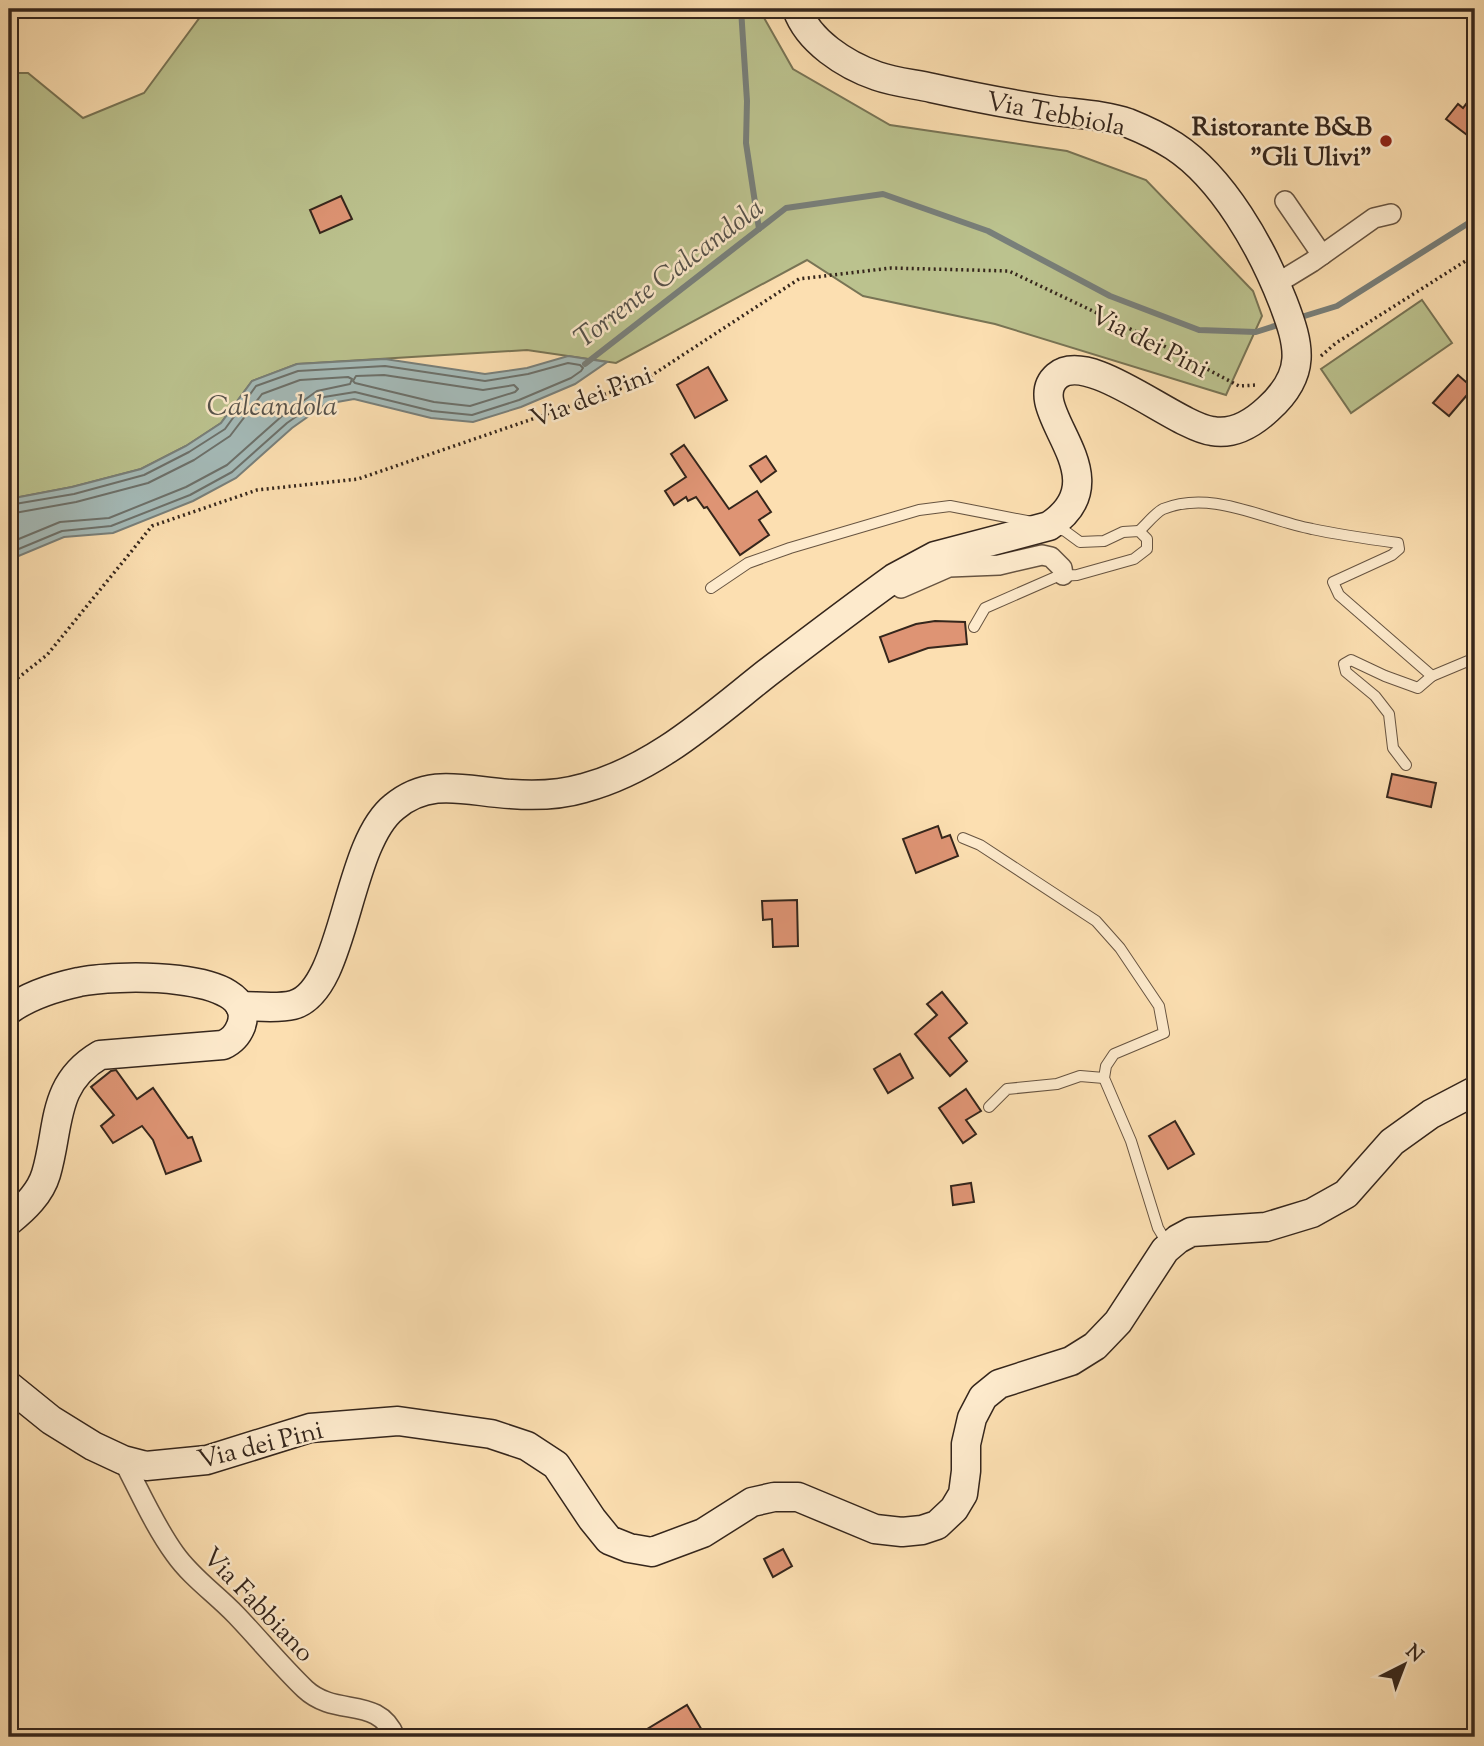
<svg xmlns="http://www.w3.org/2000/svg" width="1484" height="1746" font-family="'Sorts Mill Goudy',serif">
  <style>
    .green { fill: #bbc28e; stroke: #787455; stroke-width: 2 }
    .water { fill: #a4bab8; stroke: #787f7a; stroke-width: 2 }
    .lines { fill: none; stroke-linecap: round; stroke-linejoin: round }
    .shore { stroke: #6c706a; stroke-width: 2 }
    .stream { stroke: #787f7a; stroke-width: 6 }
    .building { fill: #de9474; stroke: #35261c; stroke-width: 2 }
    .lane-casing { stroke: #675441; stroke-width: 12 }
    .street-casing { stroke: #675441; stroke-width: 22 }
    .secondary-casing { stroke: #35261c; stroke-width: 31 }
    .path { stroke: #35261c; stroke-width: 3.5; stroke-dasharray: 2 3.5; stroke-linecap: butt }
    .lane { stroke: #fdeacc; stroke-width: 10 }
    .street { stroke: #fdeacc; stroke-width: 19 }
    .secondary { stroke: #fdeacc; stroke-width: 28 }
    .poi-dot { fill: #8f2418; stroke: #fdeacc; stroke-width: 2.5 }
    .labels { text-anchor: middle; stroke-width: 5; stroke-linejoin: round; paint-order: stroke }
    .street-label { font-size: 26px; fill: #35261c; stroke: #fdeacc }
    .poi-label { font-size: 26px; font-weight: bold; fill: #35261c; stroke: #fdeacc; text-anchor: end }
    .water-label { font-size: 28px; font-style: italic; fill: #56524b; stroke: #fdeacc }
  </style>
  <rect width="100%" height="100%" fill="#fcdfb1"/>
  <filter id="stains"><feTurbulence type="fractalNoise" baseFrequency=".00286" numOctaves="4"/><feColorMatrix values="0 0 0 0 .2 0 0 0 0 .09 0 0 0 0 .02 0 0 0 .5 -.17"/></filter>
  <radialGradient id="worn" r=".72"><stop offset=".6" stop-color="#630" stop-opacity="0"/><stop offset="1" stop-color="#630" stop-opacity=".3"/></radialGradient>
  <g class="green">
    <polygon points="206,9 759,9 793,69 890,125 1067,151 1146,180 1253,291 1262,316 1226,395 995,324 863,296 807,260 616,363 527,350 297,364 252,381 221,423 186,446 141,469 72,487 9,499 9,73 28,73 83,118 144,93"/>
    <polygon points="1422,300 1452,343 1351,413 1321,369"/>
  </g>
  <polygon class="water" points="568,356 607,362 575,384 521,407 473,422 431,418 354,399 326,404 292,428 236,478 193,501 113,533 64,537 9,560 9,499 72,487 141,469 186,446 221,423 252,381 297,364 385,359 485,374 527,368"/>
  <g class="lines">
    <g class="shore">
      <polygon points="384,375 483,390 514,385 518,389 515,392 470,406 434,402 355,383 353,381 356,376"/>
      <polyline points="9,505 74,494 144,475 189,452 225,429 256,386 298,371 385,366 485,381 528,374 568,363 580,365 583,368 581,371 571,378 519,400 472,415 432,411 355,392 324,397 287,423 232,472 190,495 111,526 62,531 9,553"/>
      <polyline points="9,514 76,502 148,483 194,460 230,436 262,394 300,380 348,377 352,379 350,384 317,391 282,416 227,465 186,487 109,518 60,522 9,543"/>
    </g>
    <g class="stream">
      <polyline points="741,9 747,101 746,143 759,229"/>
      <polyline points="1298,318 1337,306 1475,219"/>
      <polyline points="585,364 786,208 883,194 988,231 1110,296 1199,330 1256,332 1284,323"/>
    </g>
  </g>
  <g class="building">
    <polygon points="1475,92 1475,141 1446,119 1458,104 1463,108"/>
    <polygon points="341,196 352,219 320,233 310,210"/>
    <polygon points="708,367 727,400 695,418 677,385"/>
    <polygon points="1458,375 1473,388 1449,416 1433,403"/>
    <polygon points="684,445 729,509 757,491 771,512 759,520 769,535 740,555 707,507 704,508 696,497 688,501 686,497 674,505 665,491 686,477 671,454"/>
    <polygon points="766,456 776,471 761,482 750,466"/>
    <polygon points="935,621 965,622 967,644 928,648 889,662 880,637 916,624"/>
    <polygon points="1392,774 1436,783 1431,807 1387,797"/>
    <polygon points="938,826 942,838 950,835 958,856 916,873 903,839"/>
    <polygon points="797,900 798,946 773,947 772,919 763,920 762,901"/>
    <polygon points="942,992 967,1023 949,1038 967,1061 950,1076 915,1034 937,1015 927,1004"/>
    <polygon points="900,1054 913,1078 888,1093 874,1069"/>
    <polygon points="116,1070 137,1099 153,1088 188,1138 192,1137 201,1161 166,1174 153,1140 142,1126 113,1143 101,1126 114,1115 91,1087 111,1071"/>
    <polygon points="966,1089 981,1111 966,1120 976,1134 963,1143 939,1108"/>
    <polygon points="1175,1121 1194,1154 1168,1169 1149,1136"/>
    <polygon points="971,1183 974,1202 953,1205 951,1186"/>
    <polygon points="783,1549 792,1566 773,1577 764,1559"/>
    <polygon points="687,1705 706,1737 634,1737"/>
  </g>
  <g class="lines">
    <g class="lane-casing">
      <g id="lane">
        <path d="M1139 531C1146 525 1155 513 1163 509 1212 489 1264 520 1312 529 1340 535 1369 539 1398 543L1399 549 1392 555 1333 582 1339 595 1432 676 1418 688 1385 676 1351 660 1344 664 1346 672 1375 696 1389 714 1393 748 1406 765"/>
        <polyline points="711,588 748,563 790,548 919,510 950,506 1032,522"/>
        <polyline points="974,627 985,608 1058,576 1077,575 1134,559 1147,549 1147,539 1139,531 1123,532 1104,541 1080,542 1065,531 1053,528"/>
        <polyline points="1432,676 1475,658"/>
        <polyline points="963,838 980,845 1096,921 1120,948 1159,1006 1164,1033 1114,1054 1106,1066 1104,1078 1131,1141 1158,1228 1167,1243"/>
        <polyline points="989,1107 1007,1089 1057,1084 1080,1076 1104,1078"/>
      </g>
    </g>
    <g class="street-casing">
      <g id="street">
        <polyline points="1285,201 1322,255"/>
        <polyline points="1276,284 1312,262 1374,218 1391,214"/>
        <polyline points="901,588 949,567 999,565 1042,555 1051,557 1062,568 1063,575"/>
        <path d="M123 1460C140 1492 154 1525 175 1554 192 1578 216 1594 236 1615 259 1639 281 1666 305 1689 336 1718 378 1695 395 1737"/>
      </g>
    </g>
    <g class="secondary-casing">
      <g id="secondary">
        <path d="M240 1006C257 1006 277 1009 293 1005 346 991 345 846 394 807 431 776 468 792 511 794 536 796 560 795 584 788 655 769 710 718 767 673 809 641 851 609 894 578L935 556 1049 526C1125 476 1019 409 1057 376 1089 349 1175 426 1212 431 1233 435 1253 423 1268 409 1307 374 1300 346 1283 302 1262 248 1223 178 1174 146 1160 137 1143 129 1128 123 1106 115 1078 114 1055 111 1014 105 973 97 932 88 914 84 894 82 877 76 845 65 808 41 797 9"/>
        <path d="M9 1010C28 996 56 987 79 982 108 975 261 969 241 1026 237 1036 232 1041 223 1045L100 1055C51 1084 60 1127 46 1174 40 1194 24 1209 9 1221"/>
        <polyline points="9,1386 51,1420 93,1446 123,1460 146,1466 207,1460 310,1428 398,1421 491,1434 527,1446 556,1465 592,1519 609,1540 629,1548 652,1552 703,1533 752,1502 774,1497 798,1497 875,1529 902,1532 922,1530 937,1525 954,1509 963,1494 966,1471 966,1444 972,1418 983,1397 999,1384 1071,1361 1095,1346 1118,1322 1165,1250 1178,1239 1191,1232 1266,1227 1312,1213 1346,1194 1392,1142 1431,1114 1475,1091"/>
      </g>
    </g>
    <g class="path">
      <polyline points="246,9 260,15 279,9"/>
      <polyline points="1321,356 1336,343 1475,255"/>
      <polyline points="9,685 47,655 152,526 257,490 358,479 643,381 799,279 891,268 1009,271 1143,335 1239,386 1257,385"/>
    </g>
    <use href="#lane" class="lane"/>
    <use href="#street" class="street"/>
    <use href="#secondary" class="secondary"/>
  </g>
  <circle class="poi-dot" cx="1386" cy="141" r="7"/>
  <g class="labels">
    <g class="street-label">
      <text transform="translate(1056 113) rotate(11)" y="9">Via Tebbiola</text>
      <text transform="translate(1150 341) rotate(27)" y="9">Via dei Pini</text>
      <text transform="translate(591 396) rotate(-21)" y="9">Via dei Pini</text>
      <text transform="translate(260 1444) rotate(-14)" y="9">Via dei Pini</text>
      <text transform="translate(259 1604) rotate(46)" y="9">Via Fabbiano</text>
    </g>
    <g class="poi-label">
      <text x="1372" y="135">Ristorante B&amp;B<tspan x="1372" dy="30">"Gli Ulivi"</tspan></text>
    </g>
    <g class="water-label">
      <text transform="translate(668 272) rotate(-37)" y="10">Torrente Calcandola</text>
      <text x="272" y="415">Calcandola</text>
    </g>
  </g>
  <rect width="1484" height="1746" fill="none" stroke="#fcdfb1" stroke-width="35"/>
  <rect x="10" y="10" width="1463" height="1725" fill="none" stroke="#35261c" stroke-width="3.5"/>
  <rect x="18" y="18" width="1449" height="1711" fill="none" stroke="#35261c" stroke-width="2"/>
  <g transform="translate(1404 1665) rotate(42)" stroke="#fdeacc" stroke-width="5" paint-order="stroke">
  <path d="M0-5L12 26L0 18L-12 26Z" fill="#35261c"/>
  <text y="-10" font-size="19" font-weight="bold" text-anchor="middle" fill="#35261c">N</text>
  </g>
  <rect width="100%" height="100%" filter="url(#stains)"/>
  <rect width="100%" height="100%" fill="url(#worn)"/>
</svg>
